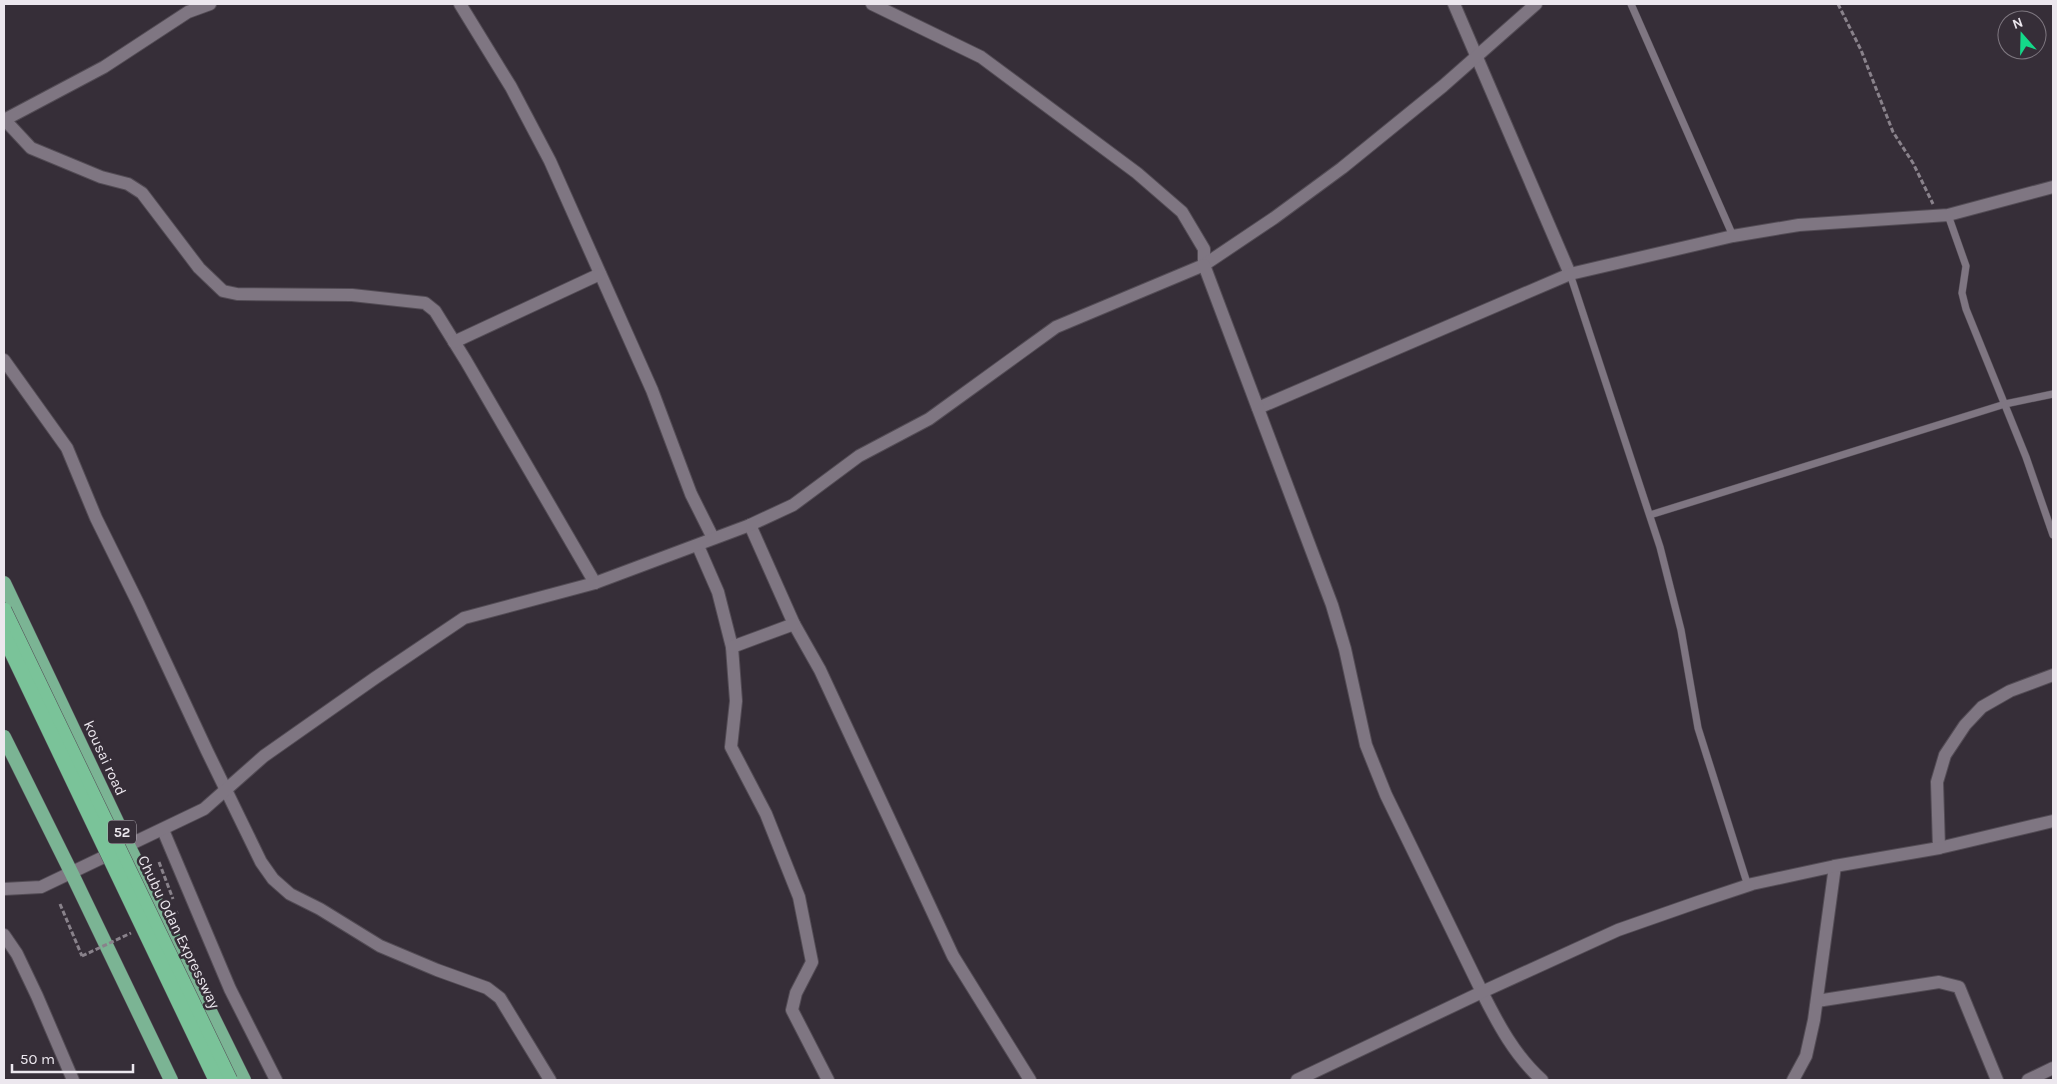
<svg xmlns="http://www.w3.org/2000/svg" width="2057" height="1084" font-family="Karla,sans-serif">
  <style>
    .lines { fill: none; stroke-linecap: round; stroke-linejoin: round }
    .service-casing { stroke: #534c55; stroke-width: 8 }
    .minor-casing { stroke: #534c55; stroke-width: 14 }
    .tertiary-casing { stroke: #534c55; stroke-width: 14 }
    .trunk-casing { stroke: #534c55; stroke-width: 15 }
    .path { stroke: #89828b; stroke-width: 3; stroke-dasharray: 5 2.5; stroke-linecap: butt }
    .service { stroke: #7f7682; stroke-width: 7 }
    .minor { stroke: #7f7682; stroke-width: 12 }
    .tertiary { stroke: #7f7682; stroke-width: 12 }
    .trunk { stroke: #7bb494; stroke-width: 14 }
    .motorway-bridge-casing { stroke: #534c55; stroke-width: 16; stroke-linecap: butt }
    .path-bridge { stroke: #89828b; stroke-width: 3; stroke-dasharray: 5 2.5; stroke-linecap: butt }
    .motorway-bridge { stroke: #7ac399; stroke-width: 15 }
    .labels { text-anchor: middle; stroke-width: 5; stroke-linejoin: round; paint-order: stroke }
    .shield { fill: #362e38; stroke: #b5b0b7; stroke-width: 1 }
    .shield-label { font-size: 14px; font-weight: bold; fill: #ece7ee }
    .street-label { font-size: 15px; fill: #ece7ee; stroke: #362e38 }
  </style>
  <rect width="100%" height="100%" fill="#362e38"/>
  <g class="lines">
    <g class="service-casing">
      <g id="service">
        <polyline points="1631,4 1733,236"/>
        <polyline points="1948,215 1966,266 1962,293 1966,309 2026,457 2053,535"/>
        <polyline points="1570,274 1660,547 1681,630 1698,728 1748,886"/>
        <polyline points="1650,515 2005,404 2053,394"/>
      </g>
    </g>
    <g class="minor-casing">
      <g id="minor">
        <polyline points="460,4 511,87 550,161 652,390 691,494 713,538"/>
        <polyline points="872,4 981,57 1137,173 1182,212 1204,249 1204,265"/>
        <polyline points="1454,4 1570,274"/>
        <polyline points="4,119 31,148 101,177 128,184 142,193 199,268 223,291 237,294 352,295 425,303 435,311 466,361 595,583"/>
        <polyline points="4,120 104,67 188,12 210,4"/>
        <polyline points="454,342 600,274"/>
        <polyline points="4,360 67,448 96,518 138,603 207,751 261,862 273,879 290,894 320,909 380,946 437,970 487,988 500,998 550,1080"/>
        <polyline points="1258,408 1570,274 1733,236 1799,225 1948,215 2053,187"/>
        <polyline points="750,525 794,624 820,670 953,956 1030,1080"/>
        <polyline points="698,546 718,592 732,647 736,701 731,747 766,814 799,897 812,962 796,993 792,1010 828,1080"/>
        <polyline points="732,647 794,624"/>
        <polyline points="163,830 230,989 276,1080"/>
        <polyline points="1939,848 1937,782 1945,755 1965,725 1982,707 2010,691 2053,675"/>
        <polyline points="4,889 41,887 204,809 264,756 375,678 464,618 595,583 750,525 793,505 859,456 929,419 1056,327 1204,265 1274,218 1342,168 1443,86 1536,4"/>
        <polyline points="4,935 17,954 37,996 73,1080"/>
        <path d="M1482 992C1498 1024 1515 1056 1542 1080"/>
        <polyline points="1817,1001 1939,982 1959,987 1997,1080"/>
        <polyline points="1793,1080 1806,1056 1814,1020 1835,866"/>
        <polyline points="2028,1080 2053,1068"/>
      </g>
    </g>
    <g class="tertiary-casing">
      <g id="tertiary">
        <polyline points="1204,265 1332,605 1345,649 1366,745 1386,795 1482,992"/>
        <polyline points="1297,1080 1482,992 1618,930 1698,902 1752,884 1835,866 1939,848 2053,821"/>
      </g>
    </g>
    <g class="trunk-casing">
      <g id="trunk">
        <polyline points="4,583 128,845 244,1080"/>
        <polyline points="4,737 72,874 171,1080"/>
      </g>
    </g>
    <g class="path">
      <polyline points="1838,4 1861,50 1893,132 1913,163 1933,204"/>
      <polyline points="159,862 173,899"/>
      <polyline points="60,904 82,956"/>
    </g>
    <use href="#service" class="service"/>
    <use href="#minor" class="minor"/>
    <use href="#tertiary" class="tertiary"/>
    <use href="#trunk" class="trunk"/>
    <g class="motorway-bridge-casing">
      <g id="motorway-bridge">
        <polyline points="4,610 230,1080"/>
        <polyline points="4,636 216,1080"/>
      </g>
    </g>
    <g class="path-bridge">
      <polyline points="167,917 178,912"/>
      <polyline points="82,956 131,933"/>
    </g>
    <use href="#motorway-bridge" class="motorway-bridge"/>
  </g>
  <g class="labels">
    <rect class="shield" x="108" y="820.5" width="28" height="23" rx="4"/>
    <g class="shield-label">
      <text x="122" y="837">52</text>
    </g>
    <g class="street-label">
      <text transform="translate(105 758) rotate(65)" y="5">kousai road</text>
      <text transform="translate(179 932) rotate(64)" y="5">Chubu Odan Expressway</text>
    </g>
  </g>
  <rect width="2057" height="1084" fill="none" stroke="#ece7ee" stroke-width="10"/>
  <g transform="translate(2022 35) rotate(340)"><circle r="24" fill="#362e38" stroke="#7f7881"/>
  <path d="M0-4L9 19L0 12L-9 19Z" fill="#14d989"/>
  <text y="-8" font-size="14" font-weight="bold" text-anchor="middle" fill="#ece7ee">N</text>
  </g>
  <path d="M12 1064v8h121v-8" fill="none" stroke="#ece7ee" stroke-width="2.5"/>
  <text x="20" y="1064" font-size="15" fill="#ece7ee" stroke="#362e38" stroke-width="4" paint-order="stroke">50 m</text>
</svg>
